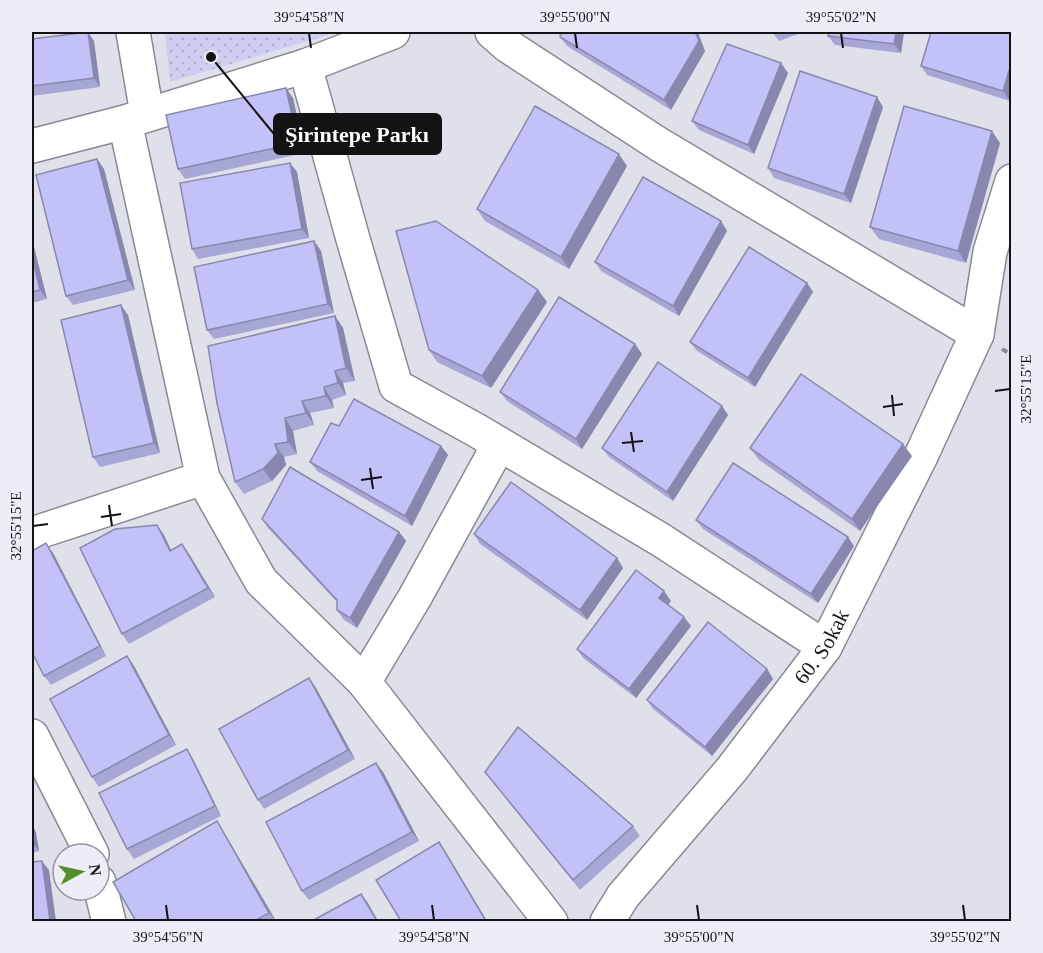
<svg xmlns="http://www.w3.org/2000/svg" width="1043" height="953" font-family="'Times New Roman',serif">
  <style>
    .park { fill: url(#park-dots) }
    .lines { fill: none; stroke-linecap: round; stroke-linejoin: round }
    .street-casing { stroke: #898992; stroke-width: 36 }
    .path { stroke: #8b8b92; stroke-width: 4; stroke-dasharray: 6 3; stroke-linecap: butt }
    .street { stroke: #fff; stroke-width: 33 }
    .wall { fill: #a7a7d6 }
    .shaded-wall { fill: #8888ae }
    .building { fill: #c2c2f9; stroke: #8888ae; stroke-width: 1.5 }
    .ticks { fill: none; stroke: #131316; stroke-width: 2 }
    .labels { text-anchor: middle; stroke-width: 6; stroke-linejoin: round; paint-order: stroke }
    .street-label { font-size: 21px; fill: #131316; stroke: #ededf7 }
    .leader { fill: none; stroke: #131316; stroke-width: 2 }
    .callout-dot { fill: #131316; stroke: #ededf7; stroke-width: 2 }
    .callout { fill: #131316; stroke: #131316; stroke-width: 2 }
    .callout-label { font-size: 22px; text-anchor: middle; font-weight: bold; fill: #fff }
    .neatline { fill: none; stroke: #131316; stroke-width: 2 }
    .ticks-label { font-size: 15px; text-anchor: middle; fill: #131316 }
  </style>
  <defs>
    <pattern id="park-dots" width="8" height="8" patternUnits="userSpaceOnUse" patternTransform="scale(1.5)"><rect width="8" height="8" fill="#cecef1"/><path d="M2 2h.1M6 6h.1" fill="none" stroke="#b0b0ce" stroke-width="1.8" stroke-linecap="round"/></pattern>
  </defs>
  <rect width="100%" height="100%" fill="#e0e0ea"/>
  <polygon class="park" points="165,32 338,32 170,82"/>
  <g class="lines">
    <g class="street-casing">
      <g id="street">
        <polyline points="133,32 147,114"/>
        <polyline points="492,32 508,46 660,145 977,334"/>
        <polyline points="305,66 353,239 396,386 476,430 661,540 825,647"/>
        <polyline points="125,122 203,478 261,581 364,682 551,922"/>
        <polyline points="32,146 125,122 305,66 393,32"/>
        <polyline points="32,534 203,478"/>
        <polyline points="364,682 415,597 491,459 496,443"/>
        <polyline points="32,736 92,854"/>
        <polyline points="99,882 109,922"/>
        <path id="s1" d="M607 922 623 896 732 769 825 647 921 456 977 334 990 252 1012 181"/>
      </g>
    </g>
    <polyline class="path" points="1002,349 1012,355"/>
    <use href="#street" class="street"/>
  </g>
  <g class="wall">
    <polygon points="772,32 804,32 779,41"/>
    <polygon points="829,32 904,32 901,53 835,45 828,36"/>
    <polygon points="1011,32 1010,101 927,75 921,66"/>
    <polygon points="560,37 705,51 671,110 567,46"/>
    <polygon points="32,39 94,41 100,87 32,96"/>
    <polygon points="788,73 754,154 699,130 692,121"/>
    <polygon points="293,98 305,153 185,179 178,169"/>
    <polygon points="883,107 851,203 774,178 768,168"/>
    <polygon points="1000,143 966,263 879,239 870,227"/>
    <polygon points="97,159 104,169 135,290 73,305 66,296"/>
    <polygon points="290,163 297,172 309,238 198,259 192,249"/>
    <polygon points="627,166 569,269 485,221 477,209"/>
    <polygon points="721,221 727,231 679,316 601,271 595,262"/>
    <polygon points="32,239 47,299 32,303"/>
    <polygon points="314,241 321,251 334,313 214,339 207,330"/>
    <polygon points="807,283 813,292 755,387 697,351 690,342"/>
    <polygon points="538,290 547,302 491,388 437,362 429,350"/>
    <polygon points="128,315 160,453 100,467 93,457"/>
    <polygon points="335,316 343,328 355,381 343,383 346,395 332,400 334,408 310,413 314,425 293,431 297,454 284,457 286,465 272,481 244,494 235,482"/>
    <polygon points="642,354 582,449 507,401 500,392"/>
    <polygon points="722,406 728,415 673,501 609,457 602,448"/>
    <polygon points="339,426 441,446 448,455 412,526 317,471 310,462"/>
    <polygon points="750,448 912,456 860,531 759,460"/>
    <polygon points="262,519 399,532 406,541 357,628 344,620 337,610 337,602 268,528"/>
    <polygon points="696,520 854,546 818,603 703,529"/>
    <polygon points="474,534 617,558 623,568 587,620 480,544"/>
    <polygon points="164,535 171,550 189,554 215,597 129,644 122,634"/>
    <polygon points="53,553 106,656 51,685 44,676"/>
    <polygon points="671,601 668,605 691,626 636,698 583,658 577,649"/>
    <polygon points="127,656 134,666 176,745 99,787 92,777"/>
    <polygon points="767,669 773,679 712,756 653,709 647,700"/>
    <polygon points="309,678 316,688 355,759 264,809 258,800"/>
    <polygon points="193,759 221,816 134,859 127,849"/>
    <polygon points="383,772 419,841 309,900 302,891"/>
    <polygon points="485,772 633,826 640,836 580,890 492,781"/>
    <polygon points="217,821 225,834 276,921 136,921"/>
    <polygon points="32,824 36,833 39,851 32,853"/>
  </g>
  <g class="shaded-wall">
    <polygon points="88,32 94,41 100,87 94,78"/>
    <polygon points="695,32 698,32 705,51 671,110 664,100"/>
    <polygon points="896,32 904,32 901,53 894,44"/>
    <polygon points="781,63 788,73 754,154 748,145"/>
    <polygon points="1011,64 1011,95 1010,101 1003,91"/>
    <polygon points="286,88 293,98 305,153 298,143"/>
    <polygon points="877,97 883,107 851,203 844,194"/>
    <polygon points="992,131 1000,143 966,263 958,251"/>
    <polygon points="619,154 627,166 569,269 561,257"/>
    <polygon points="97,159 104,169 135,290 128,280"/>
    <polygon points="290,163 297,172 309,238 302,229"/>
    <polygon points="721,221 727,231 679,316 673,306"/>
    <polygon points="32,239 47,299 40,290 32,256"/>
    <polygon points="314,241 321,251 334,313 328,304"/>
    <polygon points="807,283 813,292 755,387 748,378"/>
    <polygon points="538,290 547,302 491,388 482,376"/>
    <polygon points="121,305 128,315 160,453 154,443"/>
    <polygon points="335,316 343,328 355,381 346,368"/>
    <polygon points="635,344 642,354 582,449 576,439"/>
    <polygon points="335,371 343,383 346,395 338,383"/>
    <polygon points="324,387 332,400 334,408 326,396"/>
    <polygon points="302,401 310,413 314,425 306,413"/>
    <polygon points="722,406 728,415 673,501 667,492"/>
    <polygon points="285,418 293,431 297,454 288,442"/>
    <polygon points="275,444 284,457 286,465 272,481 263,469"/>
    <polygon points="903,444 912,456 860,531 852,519"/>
    <polygon points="441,446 448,455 412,526 405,516"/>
    <polygon points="157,525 164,535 176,561 170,551"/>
    <polygon points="399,532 406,541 357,628 350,618"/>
    <polygon points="848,537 854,546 818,603 811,594"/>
    <polygon points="46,543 53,553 106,656 100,646"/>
    <polygon points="182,544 189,554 215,597 208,588"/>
    <polygon points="617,558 623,568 587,620 580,610"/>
    <polygon points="664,591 671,601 666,607 659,598"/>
    <polygon points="684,617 691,626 636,698 629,689"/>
    <polygon points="127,656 134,666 176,745 169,735"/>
    <polygon points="767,669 773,679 712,756 705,747"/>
    <polygon points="309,678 316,688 355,759 348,750"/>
    <polygon points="187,749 193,759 221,816 215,806"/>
    <polygon points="376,763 383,772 419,841 412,832"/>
    <polygon points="217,821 225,834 276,921 269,913"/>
    <polygon points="32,824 36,833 39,851 32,842"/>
    <polygon points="439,842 445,851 487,921 486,921"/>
    <polygon points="42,861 49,870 56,921 50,921"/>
    <polygon points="361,894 368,903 378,921 377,921"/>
  </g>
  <g class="building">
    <polygon points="88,32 94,78 32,86 32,39"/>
    <polygon points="561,32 695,32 699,41 664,100 560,37"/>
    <polygon points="829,32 896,32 894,44 828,36"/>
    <polygon points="931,32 1011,32 1011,64 1003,91 921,66"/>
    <polygon points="727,44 781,63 748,145 692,121"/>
    <polygon points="800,71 877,97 844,194 768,168"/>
    <polygon points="286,88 298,143 178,169 166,115"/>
    <polygon points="535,106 619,154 561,257 477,209"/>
    <polygon points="904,106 992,131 958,251 870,227"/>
    <polygon points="97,159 128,280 66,296 36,175"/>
    <polygon points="290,163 302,229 192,249 180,183"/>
    <polygon points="643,177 721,221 673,306 595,262"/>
    <polygon points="436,221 538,290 482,376 429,350 396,231"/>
    <polygon points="314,241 328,304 207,330 194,267"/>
    <polygon points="749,247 807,283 748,378 690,342"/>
    <polygon points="32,256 40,290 32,292"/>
    <polygon points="559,297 635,344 576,439 500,392"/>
    <polygon points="121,305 154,443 93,457 61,320"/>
    <polygon points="335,316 346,368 335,371 338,383 324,387 326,396 302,401 306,413 285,418 288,442 275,444 278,453 263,469 235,482 217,403 208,346"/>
    <polygon points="658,362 722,406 667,492 602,448"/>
    <polygon points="801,374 903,444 852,519 750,448"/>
    <polygon points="354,399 441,446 405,516 310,462 331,423 339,426"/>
    <polygon points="733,463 848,537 811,594 696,520"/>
    <polygon points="290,467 399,532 350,618 337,610 337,600 262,519"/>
    <polygon points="511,482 617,558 580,610 474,534"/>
    <polygon points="157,525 170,551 182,544 208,588 122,634 80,548 115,529"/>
    <polygon points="46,543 100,646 44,676 32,652 32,551"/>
    <polygon points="636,570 664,591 659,598 684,617 629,689 577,649"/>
    <polygon points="708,622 767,669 705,747 647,700"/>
    <polygon points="127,656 169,735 92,777 50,699"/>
    <polygon points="309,678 348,750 258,800 219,729"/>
    <polygon points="518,727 633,826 573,880 485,772"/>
    <polygon points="187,749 215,806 127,849 99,793"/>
    <polygon points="376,763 412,832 302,891 266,822"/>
    <polygon points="217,821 269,913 254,921 136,921 113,882"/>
    <polygon points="439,842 486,921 401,921 376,880"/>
    <polygon points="42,861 50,921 32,921 32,862"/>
    <polygon points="361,894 377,921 312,921"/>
  </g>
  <path class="ticks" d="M309 33 311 48M575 33 577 48M841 33 843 48M995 391 1010 389M892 395 894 416M883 407 903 404M631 432 634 452M622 443 643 441M370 468 373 489M361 480 382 477M109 505 112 526M101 517 121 514M33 526 48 524M166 905 168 920M432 905 434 920M697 905 699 920M963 905 965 920"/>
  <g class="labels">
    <g class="street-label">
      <text dy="7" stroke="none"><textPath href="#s1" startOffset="350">60. Sokak</textPath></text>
    </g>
  </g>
  <path class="leader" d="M211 57L274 134"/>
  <circle class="callout-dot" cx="211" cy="57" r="6"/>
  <rect class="callout" x="274" y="114" width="167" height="40" rx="6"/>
  <g class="callout-label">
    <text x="357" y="142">Şirintepe Parkı</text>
  </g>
  <rect width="1043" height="953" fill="none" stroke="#ededf7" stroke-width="66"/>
  <g transform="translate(81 872) rotate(82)"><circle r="28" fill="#ededf7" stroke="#96969d" stroke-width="1.5"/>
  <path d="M0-4.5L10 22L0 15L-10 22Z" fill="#548e2c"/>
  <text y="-9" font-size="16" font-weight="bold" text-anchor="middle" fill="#131316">N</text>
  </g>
  <rect x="33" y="33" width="977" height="887" class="neatline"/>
  <g class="ticks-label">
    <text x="309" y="22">39°54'58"N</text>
    <text x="575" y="22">39°55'00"N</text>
    <text x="841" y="22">39°55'02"N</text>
    <text transform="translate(1026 389) rotate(-90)" y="5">32°55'15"E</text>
    <text transform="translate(16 526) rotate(-90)" y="5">32°55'15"E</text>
    <text x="168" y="942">39°54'56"N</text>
    <text x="434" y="942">39°54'58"N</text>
    <text x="699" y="942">39°55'00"N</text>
    <text x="965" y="942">39°55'02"N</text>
  </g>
</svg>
